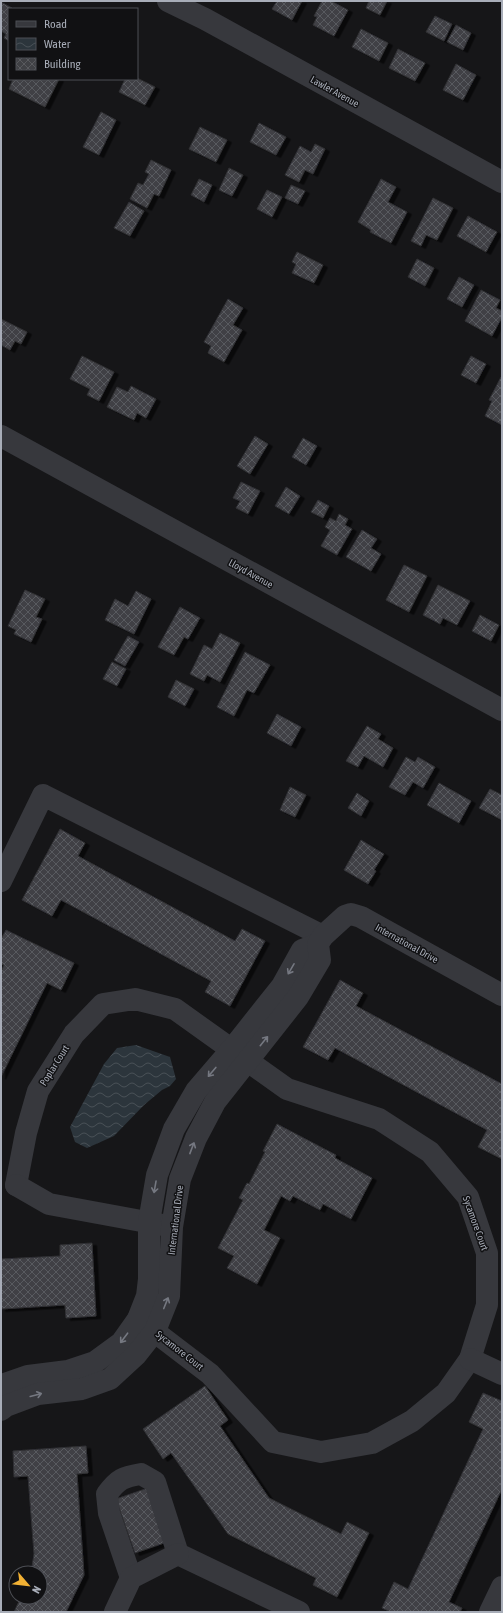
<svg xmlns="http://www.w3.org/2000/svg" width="503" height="1613" font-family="'Asap Condensed',sans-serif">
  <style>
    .water { fill: url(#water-waves) }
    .building { fill: url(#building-cross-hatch); stroke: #303034; filter: url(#shadow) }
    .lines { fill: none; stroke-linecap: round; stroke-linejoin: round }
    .minor { stroke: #37383d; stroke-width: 22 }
    .oneway { stroke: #757881 }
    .labels { text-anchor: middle; stroke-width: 3; stroke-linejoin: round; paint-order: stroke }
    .street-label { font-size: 10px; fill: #a8adb8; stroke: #111113 }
  </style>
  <defs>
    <pattern id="water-waves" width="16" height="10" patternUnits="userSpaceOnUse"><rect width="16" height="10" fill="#2c353c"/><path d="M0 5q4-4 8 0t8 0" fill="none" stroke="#485056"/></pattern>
    <pattern id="building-cross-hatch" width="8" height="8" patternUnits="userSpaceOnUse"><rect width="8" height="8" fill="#404145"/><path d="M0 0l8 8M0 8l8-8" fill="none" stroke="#595a5e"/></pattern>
    <filter id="shadow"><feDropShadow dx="4.5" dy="2.5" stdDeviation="0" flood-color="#0009"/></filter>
  </defs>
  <rect width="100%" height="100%" fill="#161618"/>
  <polygon class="water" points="136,1045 170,1057 176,1079 170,1086 162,1090 144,1105 114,1136 87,1148 75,1142 70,1127 104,1064 117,1048"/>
  <g class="building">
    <polygon points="277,1 302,1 292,20 272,9"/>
    <polygon points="322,1 331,1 348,10 334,36 313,25 317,17 314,16"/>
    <polygon points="369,1 387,1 380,15 366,8"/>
    <polygon points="1,2 12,8 9,9 9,41 4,38 6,34 1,31"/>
    <polygon points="435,16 452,24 444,41 426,32"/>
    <polygon points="456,25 471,33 463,50 447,42"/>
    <polygon points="361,29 388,43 379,61 352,47"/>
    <polygon points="398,49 425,63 415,81 389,68"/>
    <polygon points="456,64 476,75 463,100 443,90"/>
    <polygon points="137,78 155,87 145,105 119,92 125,79 137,79"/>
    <polygon points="13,79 59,79 45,107 9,89"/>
    <polygon points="101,112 116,120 99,155 83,147"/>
    <polygon points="259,123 286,137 276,155 250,142"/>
    <polygon points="200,127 227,140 216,162 189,149"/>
    <polygon points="315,144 325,149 313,174 305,170 299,182 285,175 300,146 311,152"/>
    <polygon points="151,160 171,170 159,196 154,194 147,208 130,199 138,183 143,185 149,174 145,172"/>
    <polygon points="229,168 243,175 232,196 219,190"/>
    <polygon points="199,179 212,185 204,202 191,195"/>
    <polygon points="381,179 396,187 388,202 407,212 391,243 370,232 371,230 358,222"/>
    <polygon points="291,185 305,191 298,204 285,198"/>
    <polygon points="267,190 282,197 272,217 257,209"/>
    <polygon points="433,198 453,208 437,240 426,235 421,246 411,241"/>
    <polygon points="129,202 144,211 130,236 114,228"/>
    <polygon points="468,216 497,232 486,252 457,236"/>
    <polygon points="297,252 323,265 314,283 292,273 296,264 292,262"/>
    <polygon points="417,259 434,268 425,286 408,277"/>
    <polygon points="459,277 474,285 462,307 447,299"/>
    <polygon points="481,290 500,300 496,308 502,311 502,317 492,336 465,321"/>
    <polygon points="228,299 243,308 233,325 242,330 224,362 208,353 211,346 204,342"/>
    <polygon points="1,319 27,332 21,344 15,341 10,350 1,345"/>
    <polygon points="82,356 114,372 99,401 87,395 90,389 70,379"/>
    <polygon points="471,356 486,364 476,383 461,375"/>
    <polygon points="501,377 502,377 502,425 485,416 492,401 489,400"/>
    <polygon points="131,386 156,399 146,418 137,413 134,420 107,407 117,387 128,392"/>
    <polygon points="255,436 268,444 250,474 237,466"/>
    <polygon points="303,438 317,446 306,465 292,457"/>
    <polygon points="241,482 260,491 248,514 236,508 240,501 233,498"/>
    <polygon points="286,487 300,496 289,514 275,506"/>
    <polygon points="318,500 329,506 323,518 311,512"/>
    <polygon points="339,514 348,519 345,525 352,529 337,555 321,546 330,530 325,527 330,518 336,521"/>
    <polygon points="362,530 377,539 371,548 381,554 371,571 346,557"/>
    <polygon points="404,565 427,576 409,612 386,600"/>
    <polygon points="438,585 470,601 457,625 443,618 440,624 423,615"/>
    <polygon points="25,590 45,599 36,617 42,619 31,642 14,634 16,630 8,626"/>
    <polygon points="136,591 151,599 134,634 105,620 115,599 128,606"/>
    <polygon points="180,607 200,618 188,639 184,637 174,655 158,647"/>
    <polygon points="480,615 499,625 491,641 472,631"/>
    <polygon points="220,633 240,643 220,682 207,675 204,681 190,674 204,645 212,649"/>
    <polygon points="128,636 139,642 125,666 114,660"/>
    <polygon points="245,652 270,665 254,693 247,690 234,716 217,707"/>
    <polygon points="112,662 126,669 117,686 103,679"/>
    <polygon points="176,680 194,689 185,706 168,697"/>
    <polygon points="277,714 301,727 291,746 267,733"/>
    <polygon points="367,726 381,734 378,739 393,748 383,767 364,756 358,767 346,761"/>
    <polygon points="406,757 415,762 418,757 435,767 423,788 413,782 405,795 389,787"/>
    <polygon points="439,783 471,801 459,823 427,805"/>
    <polygon points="290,787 306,795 295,817 280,810"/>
    <polygon points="490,789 502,795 502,820 479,808"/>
    <polygon points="357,793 369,801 361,816 348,808"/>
    <polygon points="60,829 85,843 78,856 235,941 242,929 265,941 230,1006 205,992 211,981 61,900 52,916 22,900"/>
    <polygon points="361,840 384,854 374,870 376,871 368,884 344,870"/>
    <polygon points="6,930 74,963 61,990 47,983 1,1077 1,972 4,965 1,964 1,939"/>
    <polygon points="340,980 363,993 356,1006 502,1084 502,1159 478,1147 487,1130 335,1048 328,1060 303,1047"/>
    <polygon points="277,1124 336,1155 335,1158 372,1178 351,1219 323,1204 320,1210 293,1196 290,1201 281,1196 264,1230 280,1238 257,1284 227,1268 234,1256 218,1248 243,1200 239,1198 247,1183 249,1184 265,1152 263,1151"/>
    <polygon points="92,1243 96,1316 66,1318 65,1305 1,1309 1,1259 60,1256 60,1245"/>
    <polygon points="205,1386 228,1420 220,1426 269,1498 341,1534 347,1522 369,1533 337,1597 313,1585 316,1578 228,1534 171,1453 163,1459 143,1429"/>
    <polygon points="483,1393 502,1401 502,1489 449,1602 462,1608 460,1612 391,1612 382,1608 394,1582 408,1589 483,1429 469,1422"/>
    <polygon points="86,1446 88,1473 77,1474 84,1575 66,1612 14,1612 21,1597 40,1597 40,1573 31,1573 34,1554 28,1476 14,1477 13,1451"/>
    <polygon points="148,1488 167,1542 135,1553 116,1499"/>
  </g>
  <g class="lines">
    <g class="minor">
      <polyline points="168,1 205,19 502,182"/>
      <polyline points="1,436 502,710"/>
      <polyline points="1,881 43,795 323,936"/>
      <polyline points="16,1185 26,1133 38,1091 74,1034 103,1004 135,999 175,1009 287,1089 379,1119 430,1152 468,1197 487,1253 487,1305 470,1359 446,1393 412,1421 372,1443 321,1452 273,1442 210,1374 138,1319"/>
      <polyline points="16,1185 49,1204 163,1225"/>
      <polyline points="470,1359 502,1374"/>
      <polyline points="1,1387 5,1384 28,1376 68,1371 95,1362 121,1343 138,1319 147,1296 149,1279 149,1222 157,1175 174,1129 196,1091 232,1049 282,986 302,950 318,944"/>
      <polyline points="1,1410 6,1406 38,1394 82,1389 110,1379 136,1355 155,1331 169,1296 172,1227 180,1179 196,1138 215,1102 298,997 320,960 318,944 323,936 345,916 351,914 361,917 502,995"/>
      <path d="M131 1578 109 1513 107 1494C118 1479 123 1477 141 1474L155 1482 178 1554 299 1612"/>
      <polyline points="115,1612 131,1578 178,1554"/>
      <polyline points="490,1612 502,1587"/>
    </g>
  </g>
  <defs><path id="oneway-shaft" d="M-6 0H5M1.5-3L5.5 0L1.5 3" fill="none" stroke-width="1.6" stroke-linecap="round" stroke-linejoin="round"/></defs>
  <g class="oneway">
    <use href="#oneway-shaft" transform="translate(291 969) rotate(120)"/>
    <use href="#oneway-shaft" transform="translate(264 1041) rotate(-51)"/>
    <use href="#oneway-shaft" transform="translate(212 1072) rotate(130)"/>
    <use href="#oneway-shaft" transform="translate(192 1148) rotate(-69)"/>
    <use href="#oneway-shaft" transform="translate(155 1187) rotate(100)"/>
    <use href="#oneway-shaft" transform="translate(166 1303) rotate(-68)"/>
    <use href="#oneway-shaft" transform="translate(124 1338) rotate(127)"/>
    <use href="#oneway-shaft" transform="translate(36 1395) rotate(-15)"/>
  </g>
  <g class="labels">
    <g class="street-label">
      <text transform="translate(335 91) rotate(29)" y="4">Lawler Avenue</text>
      <text transform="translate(251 573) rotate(29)" y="4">Lloyd Avenue</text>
      <text transform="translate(407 943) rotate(29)" y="4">International Drive</text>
      <text transform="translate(54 1065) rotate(-58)" y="4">Poplar Court</text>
      <text transform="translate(175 1220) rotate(-83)" y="4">International Drive</text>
      <text transform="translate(476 1223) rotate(70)" y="4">Sycamore Court</text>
      <text transform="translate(180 1350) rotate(38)" y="4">Sycamore Court</text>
    </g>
  </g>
  <rect width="503" height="1613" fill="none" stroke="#a8adb8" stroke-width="4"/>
  <rect x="8" y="8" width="130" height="72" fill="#111113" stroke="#4d4f55"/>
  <rect x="16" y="21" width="20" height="6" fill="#37383d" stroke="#4d4f55"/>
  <text x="44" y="28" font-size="12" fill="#a8adb8">Road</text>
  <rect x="16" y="38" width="20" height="12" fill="url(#water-waves)" stroke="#4d4f55"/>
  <text x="44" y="48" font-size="12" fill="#a8adb8">Water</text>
  <rect x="16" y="58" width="20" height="12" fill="url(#building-cross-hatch)" stroke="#4d4f55"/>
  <text x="44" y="68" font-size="12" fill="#a8adb8">Building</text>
  <g transform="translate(28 1585) rotate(118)"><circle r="19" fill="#111113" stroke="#4d4f55"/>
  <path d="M0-3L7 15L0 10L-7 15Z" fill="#f2b134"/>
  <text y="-6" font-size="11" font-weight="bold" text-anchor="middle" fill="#a8adb8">N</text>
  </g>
</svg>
